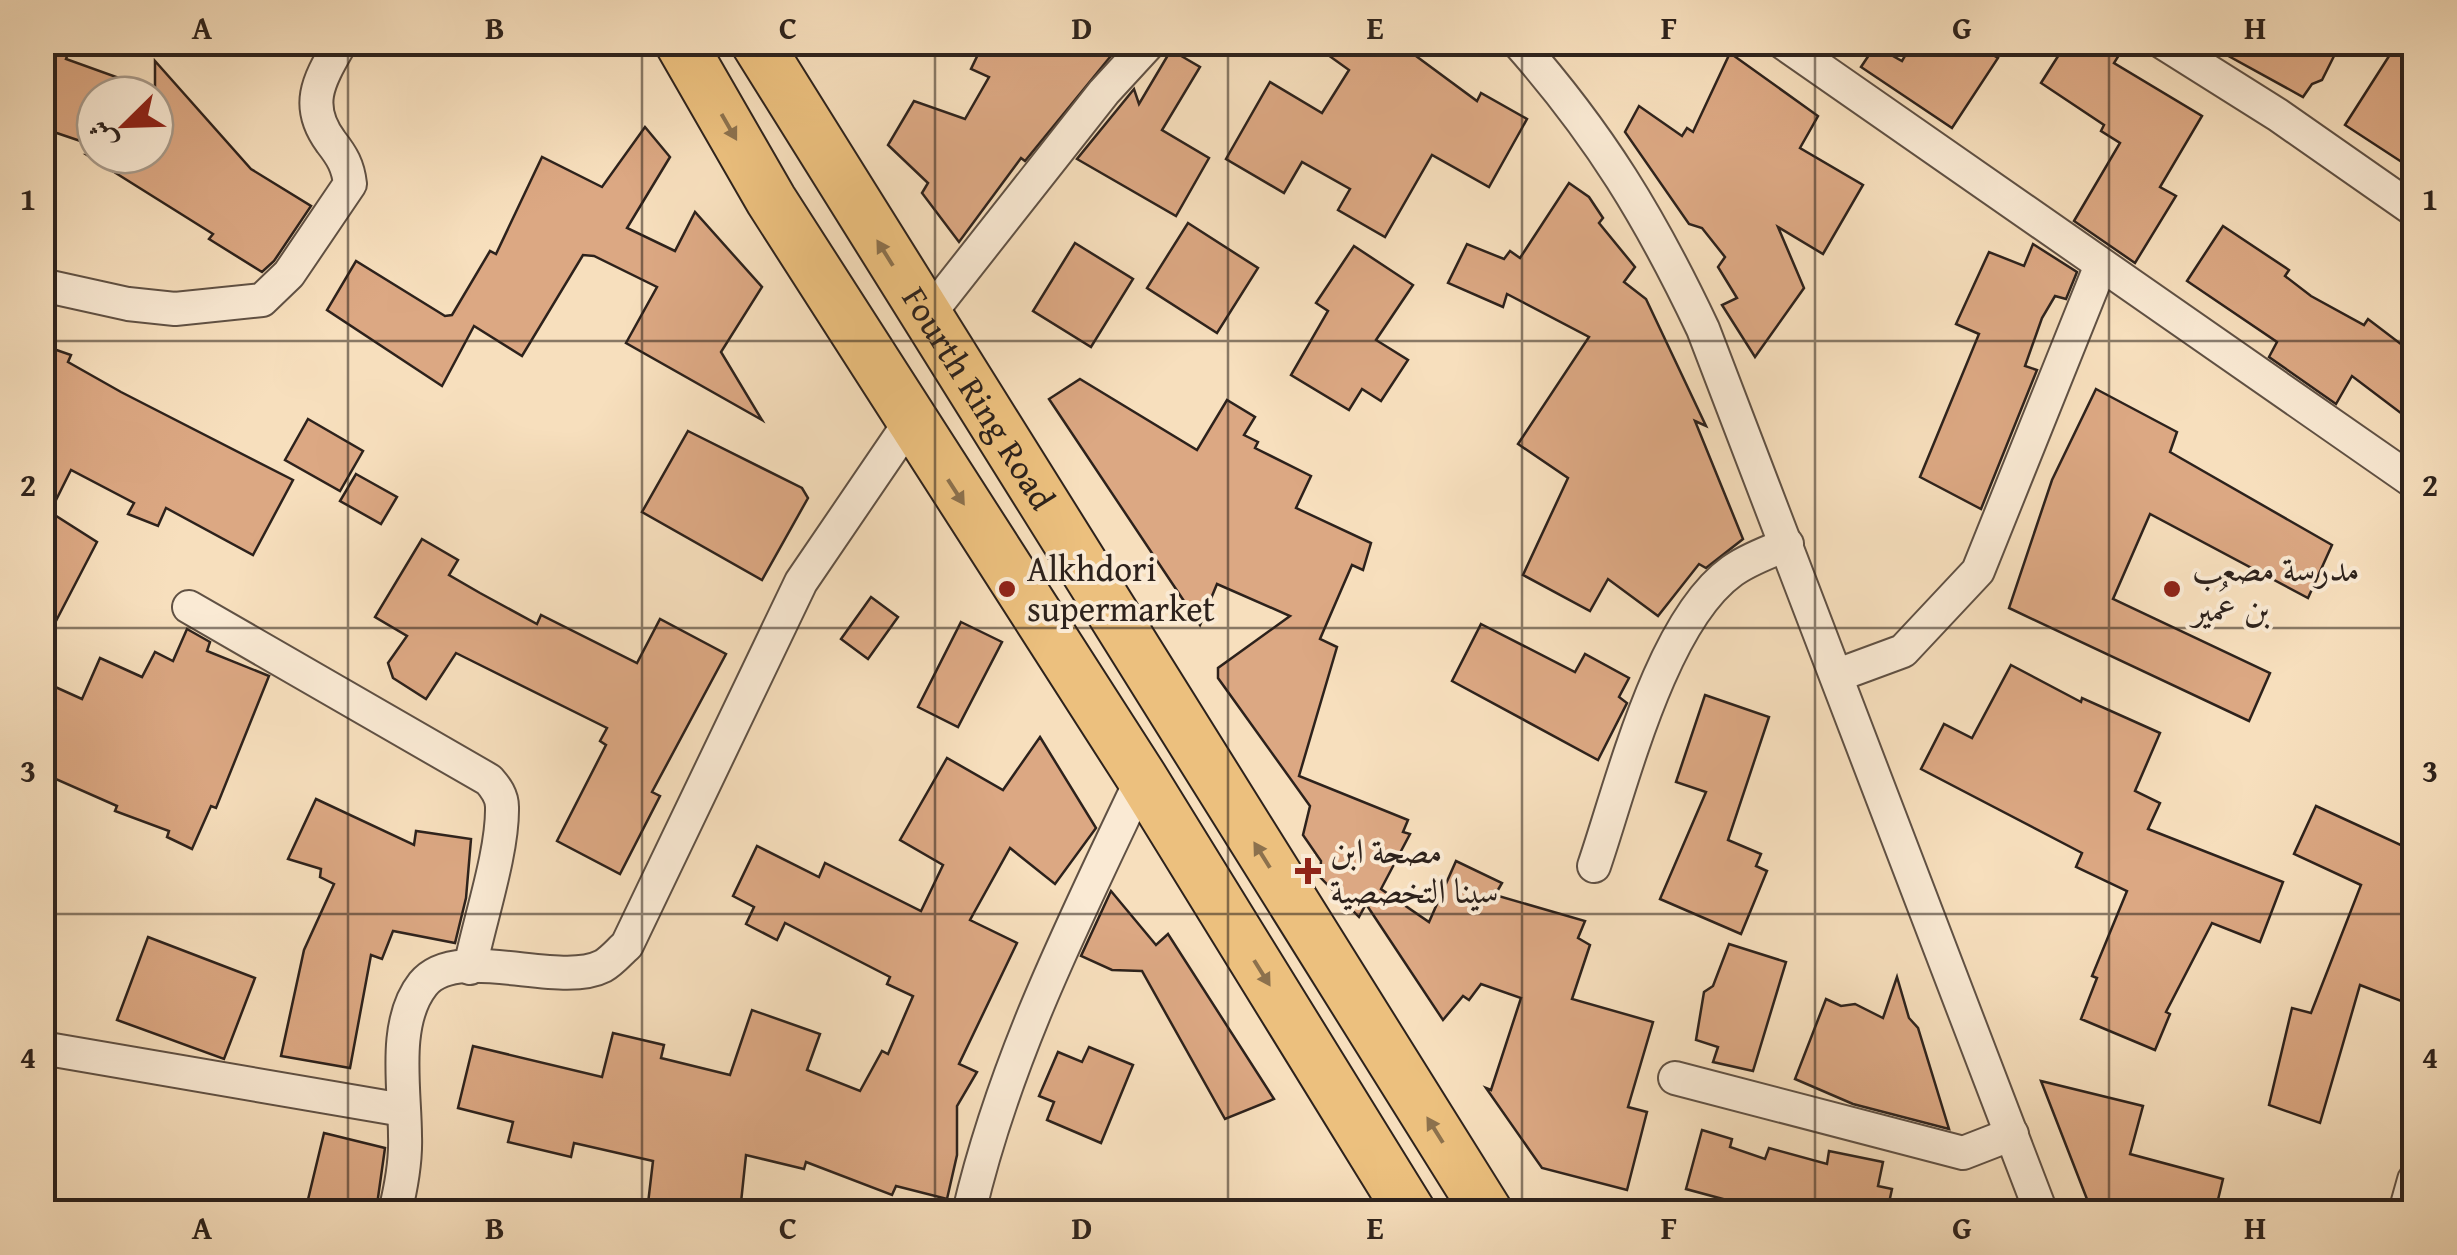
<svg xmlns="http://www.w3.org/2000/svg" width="2457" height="1255" font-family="'Gentium Book Plus',Amiri,serif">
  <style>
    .building { fill: #dca883; stroke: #2d221c; stroke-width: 2.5 }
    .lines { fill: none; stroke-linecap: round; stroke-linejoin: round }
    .minor-casing { stroke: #605144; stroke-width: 36 }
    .primary-casing { stroke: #2d221c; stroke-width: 54 }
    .minor { stroke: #faead4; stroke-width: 32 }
    .primary { stroke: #ecc07e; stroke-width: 50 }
    .oneway { fill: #8c714d }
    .grid { fill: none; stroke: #2d221c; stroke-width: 2.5; stroke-opacity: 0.55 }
    .poi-dot { fill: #8f2418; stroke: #faead4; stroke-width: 4 }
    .labels { text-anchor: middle; stroke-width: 8; stroke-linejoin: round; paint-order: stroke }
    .street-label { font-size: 35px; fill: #2d221c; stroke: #faead4 }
    .poi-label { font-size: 35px; fill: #2d221c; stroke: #faead4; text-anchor: start }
    .neatline { fill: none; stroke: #2d221c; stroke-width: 4 }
    .grid-label { font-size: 32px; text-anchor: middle; font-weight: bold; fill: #2d221c }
  </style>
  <rect width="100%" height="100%" fill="#f7dfbd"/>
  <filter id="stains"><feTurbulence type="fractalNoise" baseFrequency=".002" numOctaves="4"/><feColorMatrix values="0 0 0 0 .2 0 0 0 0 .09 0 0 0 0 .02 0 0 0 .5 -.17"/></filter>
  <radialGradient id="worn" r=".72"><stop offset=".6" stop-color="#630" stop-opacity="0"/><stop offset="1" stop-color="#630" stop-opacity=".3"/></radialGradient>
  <g class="building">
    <polygon points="42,42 72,42 66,59 155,91 155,61 251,169 311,206 274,261 262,272 209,239 213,234 87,155 155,155 155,95 95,95 95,146 42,128"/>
    <polygon points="984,42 1118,42 1119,46 1025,161 1021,158 959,242 922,193 928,183 888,145 914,101 965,119 989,77 971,69"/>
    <polygon points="1310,42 1397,42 1477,101 1481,93 1527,119 1489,187 1432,155 1385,237 1338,210 1350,189 1302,162 1284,193 1226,159 1270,82 1322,113 1349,70"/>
    <polygon points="1913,42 1971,42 1998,58 1952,128 1861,67 1875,46 1902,61"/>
    <polygon points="2067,42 2127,42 2114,63 2202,116 2160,187 2176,196 2135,263 2074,221 2120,143 2101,131 2104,125 2041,83"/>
    <polygon points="2203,42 2341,42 2322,80 2312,84 2303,97"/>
    <polygon points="2398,42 2414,42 2414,170 2345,125"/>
    <polygon points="1171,50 1200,67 1162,130 1209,158 1176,216 1077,159 1134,89 1139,104"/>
    <polygon points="1730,53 1818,116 1800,148 1863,185 1823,254 1778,227 1804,288 1755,357 1722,305 1737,298 1718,267 1725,257 1702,228 1689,224 1625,132 1639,106 1682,136 1687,128 1693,132"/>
    <polygon points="645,127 670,157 627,228 675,251 695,212 762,287 721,352 762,420 626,343 657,287 594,256 583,255 522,356 474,326 442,386 327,310 356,261 445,316 452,315 490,251 496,254 542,157 602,187"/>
    <polygon points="1569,183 1589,197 1603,218 1599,223 1635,267 1624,282 1646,299 1706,426 1695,421 1743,539 1706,568 1699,564 1658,616 1608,579 1590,611 1523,575 1568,478 1518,444 1589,337 1507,294 1503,307 1448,283 1467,244 1504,259 1510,251 1520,258"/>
    <polygon points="1188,223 1258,268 1217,333 1147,288"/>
    <polygon points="2223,226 2289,270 2285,276 2311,296 2364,325 2368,319 2414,354 2414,423 2352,376 2336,404 2269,357 2277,342 2187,281"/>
    <polygon points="1075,243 1133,279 1091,347 1033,311"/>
    <polygon points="2033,244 2077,272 2066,299 2055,296 2042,318 2025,366 2037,370 1981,509 1920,477 1979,334 1956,324 1989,252 2024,266"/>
    <polygon points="1354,246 1413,285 1376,340 1408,360 1381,401 1362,389 1349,410 1291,375 1328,311 1316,303"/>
    <polygon points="42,345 71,355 68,362 121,392 293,480 253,555 166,508 158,526 128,514 134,503 71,470 50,512 97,542 42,648"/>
    <polygon points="1080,379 1197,450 1227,400 1255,417 1244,435 1258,442 1255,448 1311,476 1296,508 1371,543 1363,570 1352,565 1320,639 1337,647 1299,776 1408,820 1403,832 1410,834 1381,889 1429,922 1456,861 1502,883 1495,895 1585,921 1578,938 1590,945 1572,999 1653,1022 1628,1107 1647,1112 1627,1190 1542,1168 1486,1088 1491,1090 1521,998 1481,984 1469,1000 1463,996 1443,1020 1366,904 1359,917 1320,877 1321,861 1303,835 1310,806 1218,678 1218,668 1290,616 1217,584 1200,625 1049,399"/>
    <polygon points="2096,389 2177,432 2170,452 2332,545 2308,598 2150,514 2113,599 2270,673 2249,721 2009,608 2052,480"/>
    <polygon points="308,419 363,451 340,491 285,460"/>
    <polygon points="688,431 802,488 808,498 762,580 642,512"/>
    <polygon points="356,474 397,497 381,524 340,501"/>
    <polygon points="422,539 458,560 449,575 480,593 537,624 541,615 637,663 660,619 726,654 652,792 660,796 620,874 557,841 606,745 600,741 607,728 456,653 426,699 393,678 388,663 407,636 375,617"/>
    <polygon points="871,597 898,617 868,659 841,639"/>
    <polygon points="961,622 1002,642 958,727 918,707"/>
    <polygon points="1481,624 1575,672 1585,654 1629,678 1619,697 1627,703 1598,760 1452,681"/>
    <polygon points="187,629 210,642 207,651 269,676 216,808 211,806 192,849 167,837 169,831 115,811 117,806 42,773 42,681 82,699 100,658 142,677 155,652 173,661"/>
    <polygon points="2011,665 2081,702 2082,698 2160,733 2135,791 2160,803 2148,829 2283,882 2260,942 2212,923 2166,1012 2170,1014 2155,1050 2081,1019 2097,978 2092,976 2127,891 2076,867 2082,853 1921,769 1944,724 1972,738"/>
    <polygon points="1705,695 1769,717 1728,840 1761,854 1756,866 1767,871 1741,934 1660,899 1706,792 1676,782"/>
    <polygon points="1040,737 1096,828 1055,884 1010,848 970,920 1017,943 959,1064 977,1072 957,1106 957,1155 947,1199 896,1186 892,1195 806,1162 804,1169 746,1155 740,1212 647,1212 653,1161 574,1143 571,1157 508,1142 513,1122 458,1108 473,1046 602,1077 613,1033 664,1045 661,1058 730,1075 752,1010 820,1034 807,1070 860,1091 882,1051 888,1054 913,996 887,984 890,977 785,923 777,940 746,924 754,907 733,896 757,846 819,877 825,863 921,911 943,865 900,840 947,758 1003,790"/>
    <polygon points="316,799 414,845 416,831 471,839 466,898 455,943 393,931 382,959 371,955 350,1068 281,1056 304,950 334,884 320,877 321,869 288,859"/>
    <polygon points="2316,806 2414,851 2414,1006 2360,985 2320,1123 2269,1105 2292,1008 2311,1013 2361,885 2294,854"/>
    <polygon points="1111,891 1156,945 1168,934 1274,1099 1225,1119 1142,971 1112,970 1081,956"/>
    <polygon points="148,937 255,978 224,1059 117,1020"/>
    <polygon points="1729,944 1786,962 1753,1071 1713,1062 1718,1047 1696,1040 1704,992 1713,986"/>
    <polygon points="1897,977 1909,1018 1918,1028 1949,1129 1853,1104 1795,1079 1826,999 1841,1006 1855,1004 1883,1018"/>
    <polygon points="1089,1047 1133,1065 1101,1143 1047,1120 1054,1102 1039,1096 1058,1052 1082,1062"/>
    <polygon points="2041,1081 2143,1106 2130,1154 2223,1179 2215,1212 2092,1212"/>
    <polygon points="1702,1130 1732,1139 1730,1147 1765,1159 1769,1148 1827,1164 1829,1151 1883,1162 1878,1186 1892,1189 1887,1212 1771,1212 1686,1189"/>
    <polygon points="324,1133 385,1148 376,1212 305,1212"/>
  </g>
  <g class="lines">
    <g class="minor-casing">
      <g id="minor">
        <path d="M1518 42C1600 135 1650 217 1703 329L2041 1212"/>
        <polyline points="1782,42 2414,482"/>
        <polyline points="2162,42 2278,115 2414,210"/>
        <path d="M42 285 128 304 175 309 262 300 289 274 350 184C348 166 342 156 331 142 303 104 320 79 341 42"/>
        <polyline points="926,318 1104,92 1150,42"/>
        <path d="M189 607 489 780C496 788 502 796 502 807 503 852 479 922 470 968"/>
        <polyline points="1838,675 1903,651 1978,571 2101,265"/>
        <path d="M1594 866C1622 784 1661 622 1732 571 1748 559 1770 552 1787 544"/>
        <polyline points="42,1048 403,1110"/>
        <polyline points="1675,1078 1963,1153 2012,1134"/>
        <path d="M395 1212C401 1188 406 1161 405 1136 405 1090 392 1023 423 984 457 942 559 989 603 966 612 961 620 951 627 945L801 582 910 422"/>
        <path d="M969 1212C1005 1058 1075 920 1142 778"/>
        <polyline points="2405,1212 2414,1180"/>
      </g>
    </g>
    <g class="primary-casing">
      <g id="primary">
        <polyline points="680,42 771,200 1142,778 1410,1212"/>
        <path id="s1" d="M756 42 1487 1212"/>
      </g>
    </g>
    <use href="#minor" class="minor"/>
    <use href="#primary" class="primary"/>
  </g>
  <defs><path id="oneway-solid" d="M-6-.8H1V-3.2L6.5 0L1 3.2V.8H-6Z" transform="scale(2.5)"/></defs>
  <g class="oneway">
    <use href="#oneway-solid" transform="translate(729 127) rotate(60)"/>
    <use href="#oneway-solid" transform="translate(885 253) rotate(-122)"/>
    <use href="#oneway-solid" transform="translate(956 492) rotate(57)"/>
    <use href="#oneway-solid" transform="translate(1262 855) rotate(-122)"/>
    <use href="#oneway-solid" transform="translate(1262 973) rotate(58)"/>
    <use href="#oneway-solid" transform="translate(1435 1130) rotate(-122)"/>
  </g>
  <path class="grid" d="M348 42V1212M642 42V1212M935 42V1212M1228 42V1212M1522 42V1212M1815 42V1212M2109 42V1212M42 341H2414M42 628H2414M42 914H2414"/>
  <g class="poi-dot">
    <circle cx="1007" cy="589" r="10"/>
    <circle cx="2172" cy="589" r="10"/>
    <path d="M1303 856h10v10h10v10h-10v10h-10v-10h-10v-10h10z"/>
  </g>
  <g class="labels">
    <g class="street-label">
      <text dy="12" stroke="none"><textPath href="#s1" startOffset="420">Fourth Ring Road</textPath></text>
    </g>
    <g class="poi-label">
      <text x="1027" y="581">Alkhdori<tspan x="1027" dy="40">supermarket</tspan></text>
      <text x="2192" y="581">مدرسة مصعب<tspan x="2192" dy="40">بن عُمير</tspan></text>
      <text x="1330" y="863">مصحة ابن<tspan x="1330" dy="40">سينا التخصصية</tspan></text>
    </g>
  </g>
  <rect width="2457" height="1255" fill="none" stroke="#f7dfbd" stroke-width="110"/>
  <g transform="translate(125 125) rotate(247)"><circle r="48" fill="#faead4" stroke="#a89a8a" stroke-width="2.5"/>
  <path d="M0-8L18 38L0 25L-18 38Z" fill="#8f2418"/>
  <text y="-15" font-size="28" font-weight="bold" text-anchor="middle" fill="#2d221c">ش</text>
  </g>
  <rect x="55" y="55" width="2347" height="1145" class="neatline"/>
  <g class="grid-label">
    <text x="202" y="39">A</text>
    <text x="495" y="39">B</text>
    <text x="788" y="39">C</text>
    <text x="1082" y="39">D</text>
    <text x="1375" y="39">E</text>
    <text x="1669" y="39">F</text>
    <text x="1962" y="39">G</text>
    <text x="2255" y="39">H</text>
    <text x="28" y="210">1</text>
    <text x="2430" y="210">1</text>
    <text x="28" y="496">2</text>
    <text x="2430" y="496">2</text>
    <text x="28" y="782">3</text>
    <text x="2430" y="782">3</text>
    <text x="28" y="1068">4</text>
    <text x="2430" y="1068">4</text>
    <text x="202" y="1239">A</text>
    <text x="495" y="1239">B</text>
    <text x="788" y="1239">C</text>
    <text x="1082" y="1239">D</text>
    <text x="1375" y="1239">E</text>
    <text x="1669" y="1239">F</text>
    <text x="1962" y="1239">G</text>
    <text x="2255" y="1239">H</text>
  </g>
  <rect width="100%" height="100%" filter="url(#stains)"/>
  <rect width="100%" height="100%" fill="url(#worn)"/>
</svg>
